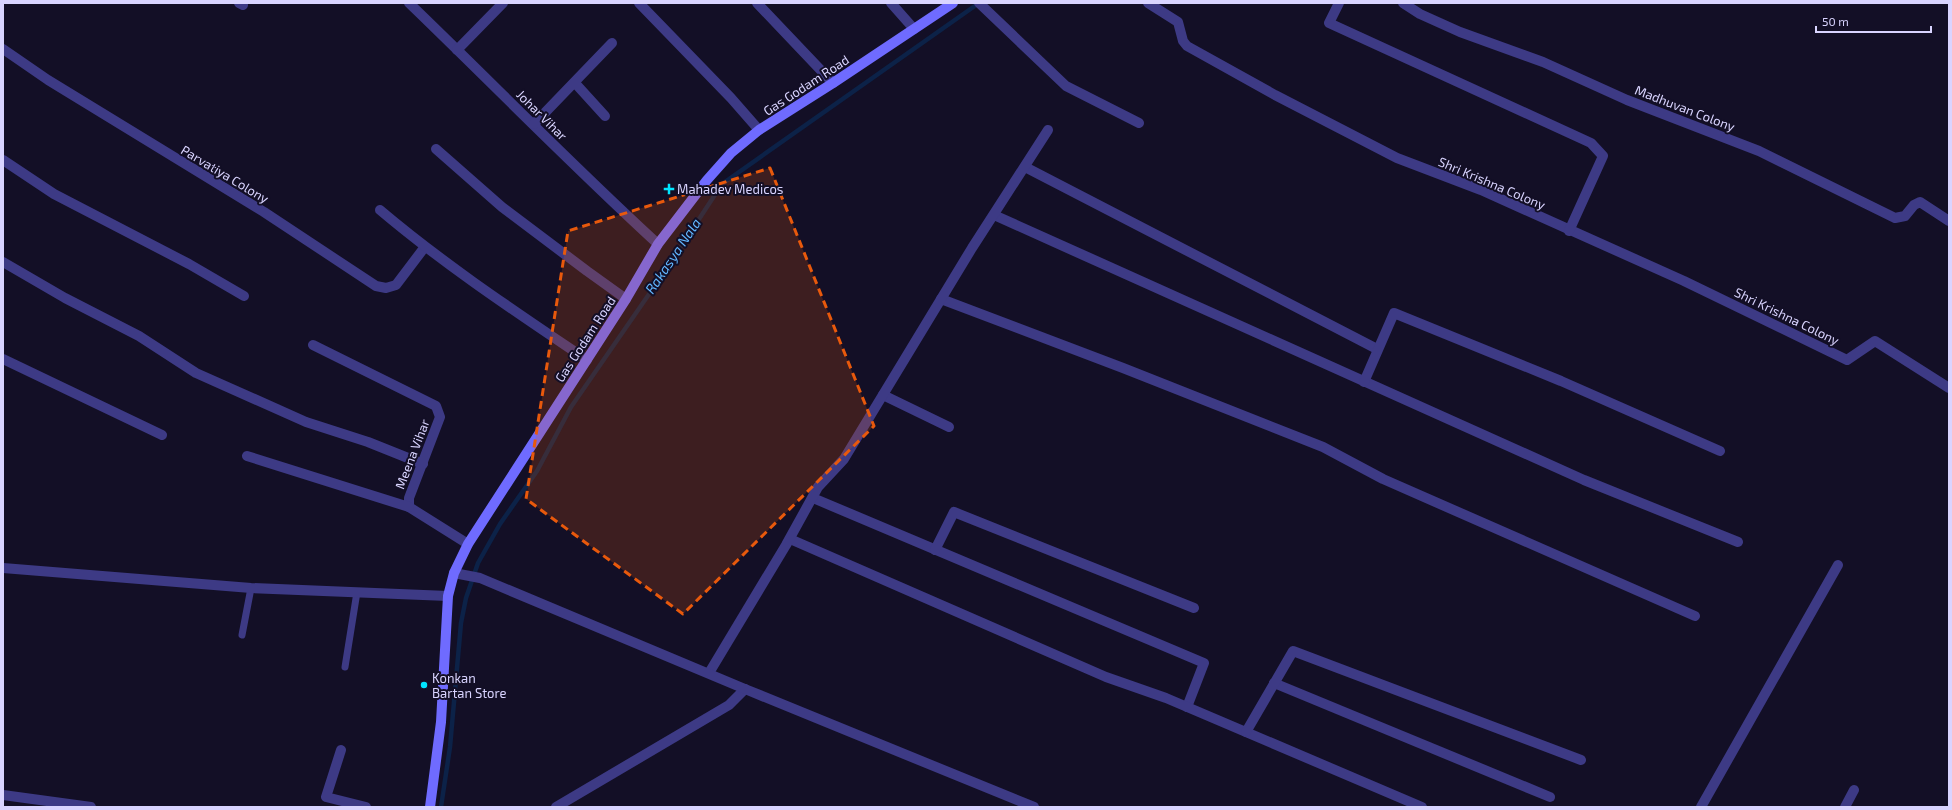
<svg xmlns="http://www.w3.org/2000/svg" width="1952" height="810" font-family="'Exo 2',sans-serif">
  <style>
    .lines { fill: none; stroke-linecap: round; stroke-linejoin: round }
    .stream { stroke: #0c2248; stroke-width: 4.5 }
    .service { stroke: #3d3a85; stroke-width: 7 }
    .minor { stroke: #3d3a85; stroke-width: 10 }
    .tertiary { stroke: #3d3a85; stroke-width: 10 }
    .secondary { stroke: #6f6bff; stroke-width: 10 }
    .marked { fill: #e8590c; fill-opacity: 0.2; stroke: #e8590c; stroke-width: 3; stroke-dasharray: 8 5; stroke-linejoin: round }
    .poi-dot { fill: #00e5ff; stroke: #130f26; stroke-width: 1.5 }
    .labels { text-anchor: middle; stroke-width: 4; stroke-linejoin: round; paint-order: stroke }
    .street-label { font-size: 13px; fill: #d9d4ff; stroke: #130f26 }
    .poi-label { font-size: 13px; fill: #d9d4ff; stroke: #130f26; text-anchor: start }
    .water-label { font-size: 14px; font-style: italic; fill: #62b6ff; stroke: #130f26 }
  </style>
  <rect width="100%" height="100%" fill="#130f26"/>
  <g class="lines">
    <polyline class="stream" points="441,807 450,747 461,623 466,598 478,563 500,524 537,471 571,407 665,271 722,184 979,3"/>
    <g class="service">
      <polyline points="242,635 251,588"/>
      <polyline points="345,667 357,592"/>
    </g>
    <g class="minor">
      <polyline points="239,3 243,5"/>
      <path d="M409 3C492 83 573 166 658 244"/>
      <polyline points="639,3 731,98 759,130"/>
      <polyline points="757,3 833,83"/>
      <polyline points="891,3 914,29"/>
      <polyline points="979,3 1066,86 1139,123"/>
      <polyline points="1148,3 1178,22 1183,41 1187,46 1275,95 1397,158 1481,190 1684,281 1847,360 1875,341 1949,388"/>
      <polyline points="1339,3 1329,23 1591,143 1603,156 1569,231"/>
      <polyline points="1403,3 1420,14 1460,32 1543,62 1627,100 1759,151 1895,218 1905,216 1914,205 1920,202 1949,221"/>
      <polyline points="3,49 48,80 264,212 376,286 386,288 396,285 424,248"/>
      <polyline points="457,50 503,3"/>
      <polyline points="575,83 605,116"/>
      <polyline points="534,124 612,43"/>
      <polyline points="436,149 502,207 587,271 626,299"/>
      <polyline points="3,160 54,194 189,264 244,296"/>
      <polyline points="1025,167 1377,349"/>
      <path d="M380 210C445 265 516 312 587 360"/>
      <polyline points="994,215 1584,480 1738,542"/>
      <polyline points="3,262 65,298 139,336 196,373 306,422 368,442 423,464"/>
      <polyline points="941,299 1123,368 1323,447 1383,479 1695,616"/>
      <polyline points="313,345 436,406 440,417 409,498 409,507 468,544"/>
      <polyline points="3,359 162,435"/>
      <polyline points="1364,382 1394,313 1561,381 1720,451"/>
      <polyline points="883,395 949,427"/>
      <polyline points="247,456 409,507"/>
      <polyline points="813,498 1204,663 1187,707"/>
      <polyline points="790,539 1106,677 1166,698 1422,807"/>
      <polyline points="935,550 954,512 1194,608"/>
      <polyline points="3,568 251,588 448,596"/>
      <polyline points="709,673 786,545 818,487 844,459 972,248 1048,130"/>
      <polyline points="1274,683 1550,797"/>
      <polyline points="1246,732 1293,651 1581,760"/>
      <polyline points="341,750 326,797 366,807"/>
      <polyline points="3,795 91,807"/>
      <polyline points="556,807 729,705 745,689"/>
      <polyline points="1701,807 1838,565"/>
      <polyline points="1845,807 1854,790"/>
    </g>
    <polyline class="tertiary" points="454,573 480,578 745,689 1034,807"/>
    <polyline class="secondary" points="430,807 441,722 448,596 454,573 468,544 626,299 658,244 707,180 731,153 759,130 833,83 953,3"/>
  </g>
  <path class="marked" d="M770 168 874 426 683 614 526 499 568 231Z"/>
  <g class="poi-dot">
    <path d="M667 183h4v4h4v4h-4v4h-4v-4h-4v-4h4z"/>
    <circle cx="424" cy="685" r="4"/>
  </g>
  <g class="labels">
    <g class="street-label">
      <text transform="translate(806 85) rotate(-33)" y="5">Gas Godam Road</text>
      <text transform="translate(1685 108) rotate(21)" y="5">Madhuvan Colony</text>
      <text transform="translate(542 115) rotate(45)" y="5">Johar Vihar</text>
      <text transform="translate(225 174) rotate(31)" y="5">Parvatiya Colony</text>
      <text transform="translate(1492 183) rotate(23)" y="5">Shri Krishna Colony</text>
      <text transform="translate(1787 316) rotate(26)" y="5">Shri Krishna Colony</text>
      <text transform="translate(585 339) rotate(-57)" y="5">Gas Godam Road</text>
      <text transform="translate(412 454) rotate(-69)" y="5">Meena Vihar</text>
    </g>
    <g class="poi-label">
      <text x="677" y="194">Mahadev Medicos</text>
      <text x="432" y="683">Konkan<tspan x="432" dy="15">Bartan Store</tspan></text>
    </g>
    <g class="water-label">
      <text transform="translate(673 256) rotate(-56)" y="5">Rakasya Nala</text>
    </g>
  </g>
  <rect width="1952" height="810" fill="none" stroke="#d9d4ff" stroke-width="8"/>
  <path d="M1816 26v6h115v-6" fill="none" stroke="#d9d4ff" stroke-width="2"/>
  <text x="1822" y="26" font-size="12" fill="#d9d4ff" stroke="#130f26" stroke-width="3" paint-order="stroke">50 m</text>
</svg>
